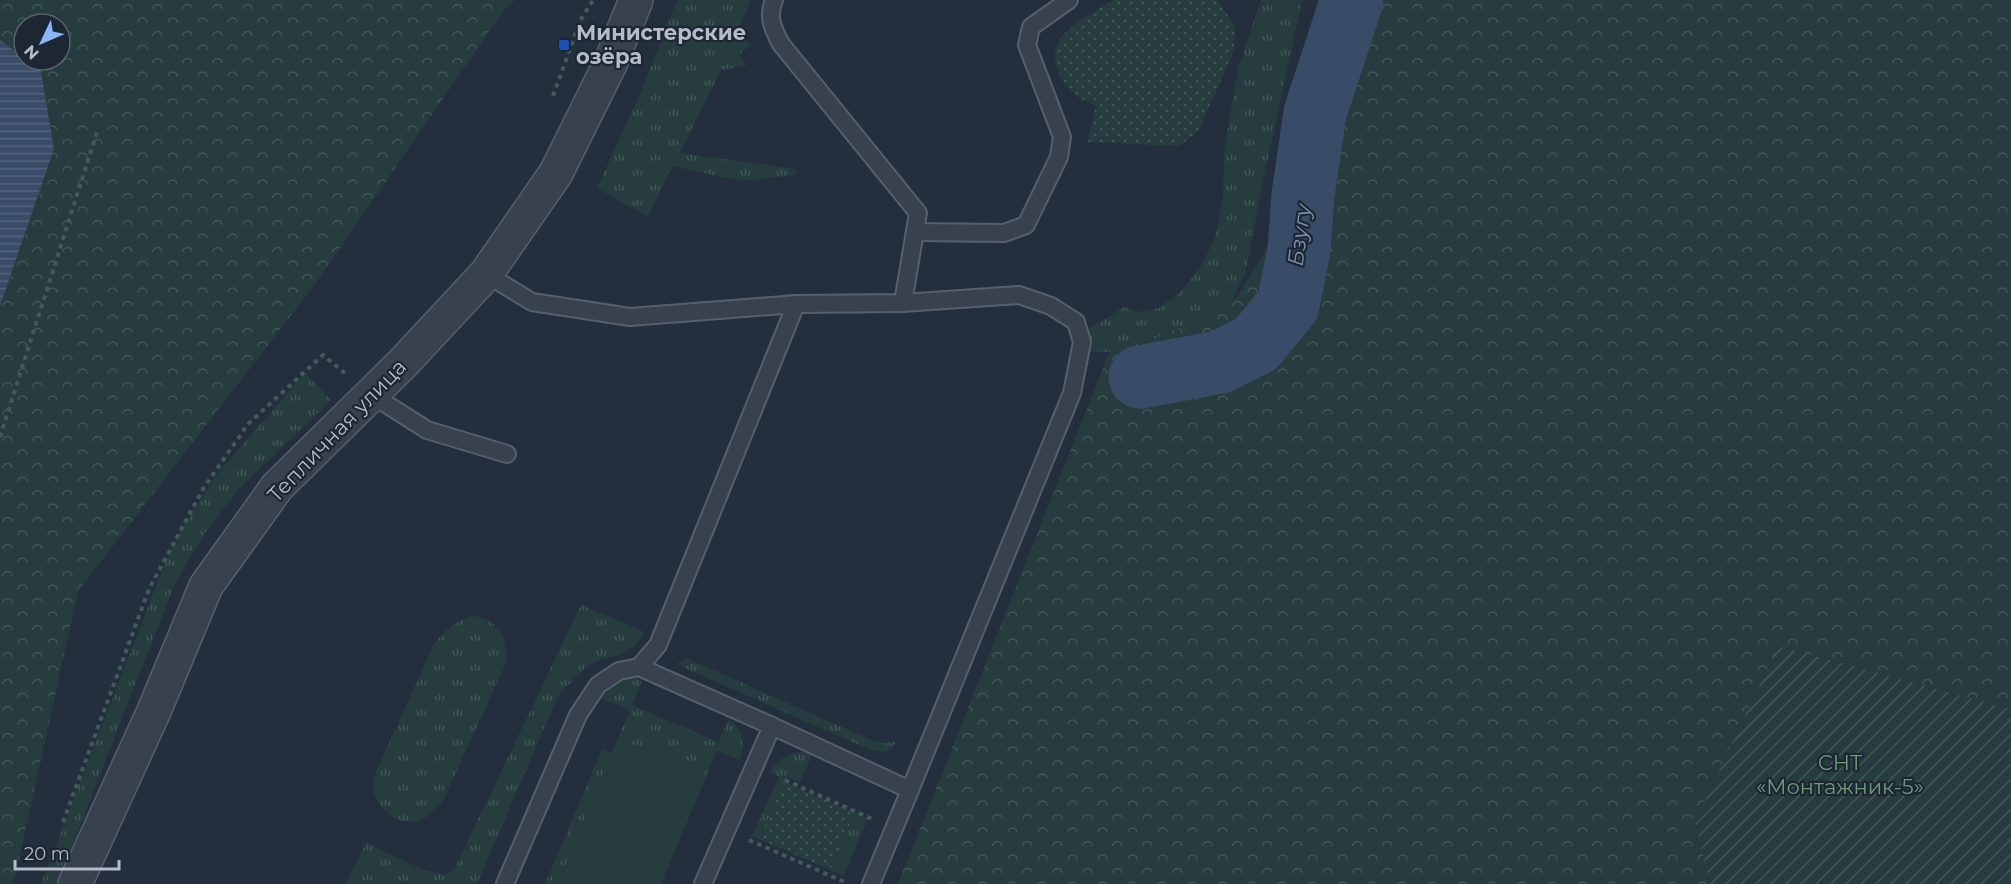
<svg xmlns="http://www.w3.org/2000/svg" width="2011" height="884" font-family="Montserrat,sans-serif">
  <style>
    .grass { fill: url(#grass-tufts) }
    .forest { fill: url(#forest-crowns) }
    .park { fill: url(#park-dots) }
    .garden { fill: url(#garden-furrows) }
    .pitch { fill: #263c3f }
    .water { fill: url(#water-rules) }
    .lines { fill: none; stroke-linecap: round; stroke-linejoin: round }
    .river { stroke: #394c67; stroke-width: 63 }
    .service-casing { stroke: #565f6c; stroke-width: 20 }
    .tertiary-casing { stroke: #565f6c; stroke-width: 36 }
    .path { stroke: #44595c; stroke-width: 4; stroke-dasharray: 4.5 4.5; stroke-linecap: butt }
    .service { stroke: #38414e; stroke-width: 16 }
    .tertiary { stroke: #38414e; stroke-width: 33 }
    .transit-dot { fill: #1a4fb4; stroke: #1d2633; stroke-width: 2 }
    .labels { text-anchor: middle; stroke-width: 4.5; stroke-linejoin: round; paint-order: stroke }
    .poi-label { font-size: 21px; font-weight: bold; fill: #b4bcc9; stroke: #1d2633; text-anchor: start }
    .street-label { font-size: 21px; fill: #b4bcc9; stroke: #1d2633 }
    .park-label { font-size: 21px; fill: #6b9a76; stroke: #1d2633 }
    .water-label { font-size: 22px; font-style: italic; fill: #7c92b1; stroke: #1d2633 }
  </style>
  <defs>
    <pattern id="grass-tufts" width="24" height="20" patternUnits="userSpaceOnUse" patternTransform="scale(1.5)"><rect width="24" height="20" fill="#263c3f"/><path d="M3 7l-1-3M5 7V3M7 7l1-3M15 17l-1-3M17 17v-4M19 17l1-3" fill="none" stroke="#435659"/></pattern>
    <pattern id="forest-crowns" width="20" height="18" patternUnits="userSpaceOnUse" patternTransform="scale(1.5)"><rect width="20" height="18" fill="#263c3f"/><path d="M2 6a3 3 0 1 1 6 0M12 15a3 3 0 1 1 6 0" fill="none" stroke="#435659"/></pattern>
    <pattern id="park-dots" width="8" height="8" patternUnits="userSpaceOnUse" patternTransform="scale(1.5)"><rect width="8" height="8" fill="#263c3f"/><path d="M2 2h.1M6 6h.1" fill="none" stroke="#435659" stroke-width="1.8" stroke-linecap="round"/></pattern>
    <pattern id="garden-furrows" width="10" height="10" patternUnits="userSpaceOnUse" patternTransform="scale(1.5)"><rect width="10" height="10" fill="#263c3f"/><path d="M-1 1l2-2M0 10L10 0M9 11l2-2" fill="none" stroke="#435659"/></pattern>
    <pattern id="water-rules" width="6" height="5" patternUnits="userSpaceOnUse" patternTransform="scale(1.5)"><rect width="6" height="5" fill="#394c67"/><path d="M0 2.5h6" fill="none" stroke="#53647b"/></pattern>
  </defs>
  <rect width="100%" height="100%" fill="#242f3e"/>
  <g class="grass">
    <polygon points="677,0 751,0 738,29 750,45 739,55 747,65 721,70 680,153 797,169 795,175 741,181 672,166 648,217 597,188 640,94"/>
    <polygon points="1261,0 1302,0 1260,196 1246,271 1230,304 1216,318 1138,352 1084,352 1088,330 1124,307 1138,312 1159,308 1177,295 1199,270 1215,238 1223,200 1224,152 1238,68"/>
    <polygon points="305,373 331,400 238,490 204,534 175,584 57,884 41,884 156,586 175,540 217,474"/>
    <polygon points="581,605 641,630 644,635 633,647 621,655 599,660 586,667 559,694 477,884 345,884 366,843 424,870 444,875 454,870"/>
    <path d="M471 616C497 617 510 638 506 663L444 799C436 810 425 822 410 822 395 823 376 805 373 790 372 784 374 778 376 772L434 644C445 630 455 622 471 616Z"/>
    <path d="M686 658 871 740 886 743 898 741C890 754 880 753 866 748L680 666 678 662Z"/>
    <path d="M632 677 642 681 632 705 718 742 729 719C742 729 746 744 740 760L717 750 707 775 618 738 630 710 601 698 614 685Z"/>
    <polygon points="602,749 612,753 558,884 545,884"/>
    <path d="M803 752 812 755 800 782 787 777 759 839 752 836 779 777 770 772C778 759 787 754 803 752Z"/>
    <polygon points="855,813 868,819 843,876 830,870"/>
  </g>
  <g class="forest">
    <polygon points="0,0 515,0 506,7 313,287 78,591 15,877 11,884 0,884 0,306 54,149 41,71 27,60 60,60 60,24 24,24 24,58 0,40"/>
    <polygon points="1328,0 2011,0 2011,709 1778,646 1695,822 1710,884 898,884 1110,351 1158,337 1203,319 1238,296 1267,249 1282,168 1309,52"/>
  </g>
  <g class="park">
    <path d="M1113 0H1217L1235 26 1234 51 1198 132 1179 146 1088 142 1096 106C1089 102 1082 100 1075 95 1057 80 1046 51 1065 33 1079 20 1097 10 1113 0Z"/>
    <polygon points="784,782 855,813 830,870 759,839"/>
  </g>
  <polygon class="garden" points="1778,646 2011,709 2011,884 1710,884 1695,822"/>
  <polygon class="pitch" points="618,738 707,775 661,884 558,884"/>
  <polygon class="water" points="0,40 24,58 24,60 27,60 41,71 54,149 0,306"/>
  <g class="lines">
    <polyline class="river" points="1140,377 1220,362 1256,344 1288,305 1299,250 1303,195 1315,113 1352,0"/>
    <g class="service-casing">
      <g id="service">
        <polyline points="915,232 1004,233 1026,225 1059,157 1062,137 1027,45 1031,27 1069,0"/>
        <path d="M486 274 532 302 630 317 796 304 903 303 918 213 781 44C773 29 767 17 774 0"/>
        <polyline points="903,303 1019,295 1051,306 1076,322 1082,342 1072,393 910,790"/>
        <polyline points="372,395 427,430 507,454"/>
        <polyline points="639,667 772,726 703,884"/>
        <polyline points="772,726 910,790 871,884"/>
        <polyline points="505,884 578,715 598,685 619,671 639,667 658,645 796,304"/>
      </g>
    </g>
    <g class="tertiary-casing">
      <polyline id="tertiary" points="75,884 154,711 206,586 277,487 403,363 486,274 556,173 610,64 636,0"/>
    </g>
    <g class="path">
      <polyline points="553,96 580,21 593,0"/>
      <polyline points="0,437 97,132"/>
      <polyline points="785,780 872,819"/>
      <polyline points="63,822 149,589 203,489 248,424 323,355 346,374"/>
      <polyline points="749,840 847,883"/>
    </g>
    <use href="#service" class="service"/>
    <use href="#tertiary" class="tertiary"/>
  </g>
  <rect class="transit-dot" x="558" y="39" width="12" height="12" rx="3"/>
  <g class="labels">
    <g class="poi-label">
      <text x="576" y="40">Министерские<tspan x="576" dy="24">озёра</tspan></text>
    </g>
    <g class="street-label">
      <text transform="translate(337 431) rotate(-46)" y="7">Тепличная улица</text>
    </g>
    <g class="park-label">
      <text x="1840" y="770">СНТ<tspan x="1840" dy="24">«Монтажник-5»</tspan></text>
    </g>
    <g class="water-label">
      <text transform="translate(1299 235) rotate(-82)" y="8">Бзугу</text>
    </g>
  </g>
  <g transform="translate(42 42) rotate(226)"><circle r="28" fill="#1d2633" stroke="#59626f" stroke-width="1.5"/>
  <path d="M0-4.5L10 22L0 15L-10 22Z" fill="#8ab4f8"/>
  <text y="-9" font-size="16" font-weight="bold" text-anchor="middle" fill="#b4bcc9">N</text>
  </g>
  <path d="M15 860v9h104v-9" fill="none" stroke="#b4bcc9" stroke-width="3"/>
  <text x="24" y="860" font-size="18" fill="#b4bcc9" stroke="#1d2633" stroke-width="4.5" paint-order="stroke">20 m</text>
</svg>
